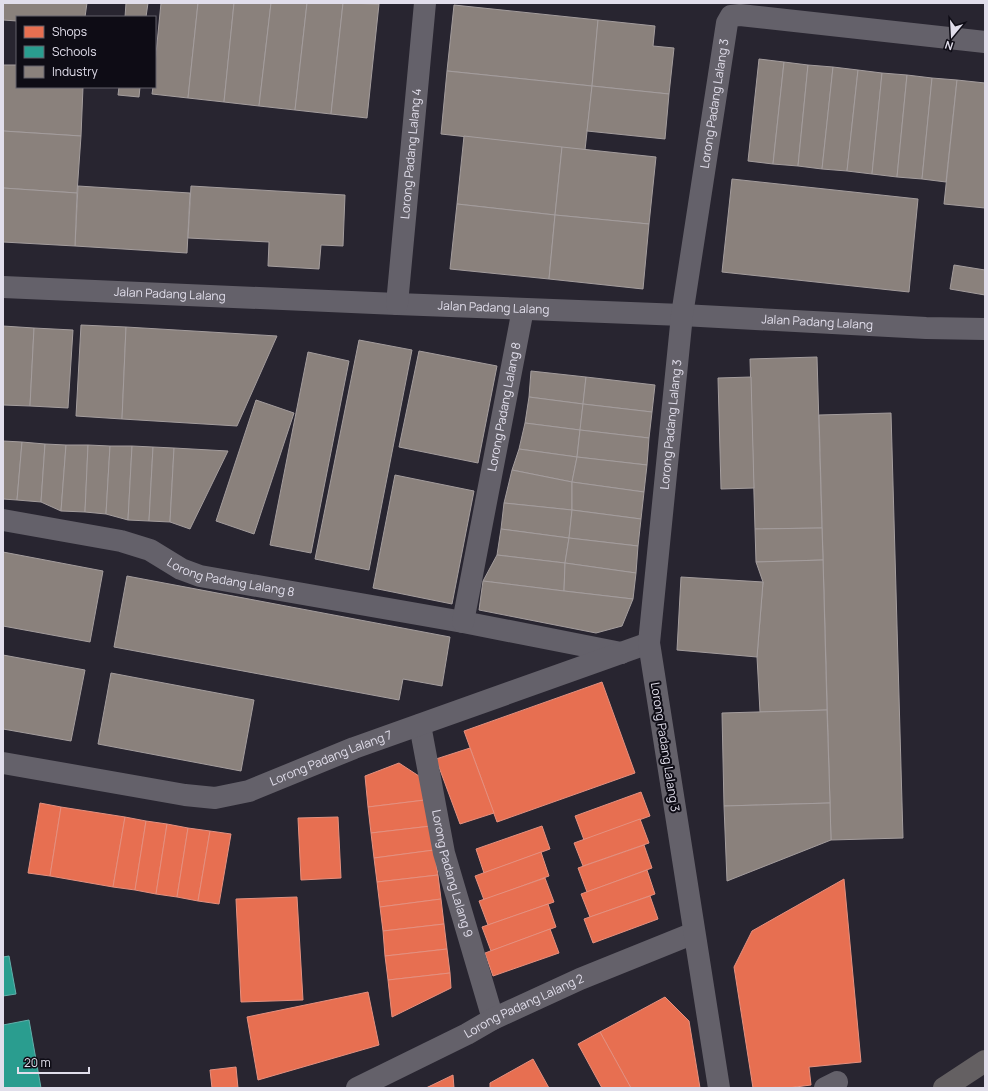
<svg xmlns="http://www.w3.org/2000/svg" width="988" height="1091" font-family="Manrope,sans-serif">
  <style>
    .shops { fill: #e76f51; stroke: #e5907f }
    .schools { fill: #2a9d8f; stroke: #61b0ab }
    .industry { fill: #8a817c; stroke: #a49d9d }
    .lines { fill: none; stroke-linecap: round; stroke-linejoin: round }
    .minor { stroke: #64616a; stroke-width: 22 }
    .major { stroke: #646062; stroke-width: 22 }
    .labels { text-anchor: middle; stroke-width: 4; stroke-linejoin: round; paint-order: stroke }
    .street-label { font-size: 12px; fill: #e1deeb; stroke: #0e0c15 }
  </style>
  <rect width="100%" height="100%" fill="#282530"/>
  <g class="shops">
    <polygon points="602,682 635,773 497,822 464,731"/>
    <polygon points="470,748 494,813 460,824 436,759"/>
    <polygon points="399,763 422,778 425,800 368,807 365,776"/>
    <polygon points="641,792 650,816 584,840 575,816"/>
    <polygon points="425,800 431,826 371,833 368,807"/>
    <polygon points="40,803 61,807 50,876 28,873"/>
    <polygon points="61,807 125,817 113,887 50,876"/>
    <polygon points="125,817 146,821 135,890 113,887"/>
    <polygon points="338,817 341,878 301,880 298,818"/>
    <polygon points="640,819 649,843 583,866 574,843"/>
    <polygon points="146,821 167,824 156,894 135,890"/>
    <polygon points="167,824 188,828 177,897 156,894"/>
    <polygon points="431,826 434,850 374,858 371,833"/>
    <polygon points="542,826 550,849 484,873 476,849"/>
    <polygon points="188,828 210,831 198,901 177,897"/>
    <polygon points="210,831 231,834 219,904 198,901"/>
    <polygon points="644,845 652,868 587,892 578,868"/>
    <polygon points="434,850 438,875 377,882 374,858"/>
    <polygon points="541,852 549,876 484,900 475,876"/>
    <polygon points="647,870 655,894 590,917 581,894"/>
    <polygon points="438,875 441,899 380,907 377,882"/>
    <polygon points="545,878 554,902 488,925 479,901"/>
    <polygon points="844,879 861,1062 809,1067 811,1085 788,1088 753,1088 734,967 752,931"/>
    <polygon points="650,896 658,919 593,943 584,919"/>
    <polygon points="297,897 303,1000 241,1002 236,899"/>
    <polygon points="441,899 444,924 383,931 380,907"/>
    <polygon points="548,904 556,927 491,951 482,927"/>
    <polygon points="444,924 447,949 385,956 383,931"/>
    <polygon points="550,929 559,953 493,976 485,953"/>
    <polygon points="447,949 450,973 388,980 385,956"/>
    <polygon points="450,973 451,988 392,1017 388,980"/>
    <polygon points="368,992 379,1045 258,1080 247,1017"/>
    <polygon points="665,997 689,1021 700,1088 631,1088 600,1032"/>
    <polygon points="600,1032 631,1088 602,1088 578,1044"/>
    <polygon points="533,1059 549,1088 490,1088 490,1083"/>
    <polygon points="236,1067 238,1088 212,1088 210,1070"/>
    <polygon points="453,1075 454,1088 426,1088"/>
  </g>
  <g class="schools">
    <polygon points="9,956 16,994 3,996 3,957"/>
    <polygon points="29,1020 41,1088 3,1088 3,1025"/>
  </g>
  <g class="industry">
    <polygon points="3,3 87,3 85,17 17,17 17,21 3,20"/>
    <polygon points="126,3 148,3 146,17 125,17"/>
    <polygon points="161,3 198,3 188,98 152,94 153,87 155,87 155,64"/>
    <polygon points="198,3 234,3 224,102 188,98"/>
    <polygon points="234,3 271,3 259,106 224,102"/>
    <polygon points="271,3 307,3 295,110 259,106"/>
    <polygon points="307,3 343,3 331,114 295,110"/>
    <polygon points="343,3 379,4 367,118 331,114"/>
    <polygon points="454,5 598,20 592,86 447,71"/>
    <polygon points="598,20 655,26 653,46 674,48 669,94 592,86"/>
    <polygon points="759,59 784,62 773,164 748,161"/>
    <polygon points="784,62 808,65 798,166 773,164"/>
    <polygon points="3,65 17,65 17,87 83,87 81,136 3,131"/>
    <polygon points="808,65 833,67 822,169 798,166"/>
    <polygon points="833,67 858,70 847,171 822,169"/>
    <polygon points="858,70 882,73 872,174 847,171"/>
    <polygon points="447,71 592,86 585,150 441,134"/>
    <polygon points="882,73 907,75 897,177 872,174"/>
    <polygon points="907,75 932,78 922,179 897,177"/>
    <polygon points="932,78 957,80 946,182 922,179"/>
    <polygon points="957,80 985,83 985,208 944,204"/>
    <polygon points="592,86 669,94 665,139 587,131"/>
    <polygon points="119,87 140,87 139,97 118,95"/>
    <polygon points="3,131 81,136 77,193 3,188"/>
    <polygon points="464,136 562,147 555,215 457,204"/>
    <polygon points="562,147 656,157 649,224 555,215"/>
    <polygon points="732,179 918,199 909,292 722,272"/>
    <polygon points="78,186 190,193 187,253 75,246"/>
    <polygon points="191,186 345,195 343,246 321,245 319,269 268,266 269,242 188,238"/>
    <polygon points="3,188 77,193 75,246 3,242"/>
    <polygon points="457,204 555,215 549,279 450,269"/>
    <polygon points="555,215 649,224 643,289 549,279"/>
    <polygon points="954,265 985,270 985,295 950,289"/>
    <polygon points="81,325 126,327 122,419 76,416"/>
    <polygon points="3,326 34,328 30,406 3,405"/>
    <polygon points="126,327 277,336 237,426 122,419"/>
    <polygon points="34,328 73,330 68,408 30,406"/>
    <polygon points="359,340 412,350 369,570 315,559"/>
    <polygon points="419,351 497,366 478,463 399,447"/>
    <polygon points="308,352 349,361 311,553 270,545"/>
    <polygon points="817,357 822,528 755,529 750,359"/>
    <polygon points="531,371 586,377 583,404 529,397"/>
    <polygon points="586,377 655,385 652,412 583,404"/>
    <polygon points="751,377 754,488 721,489 718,378"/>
    <polygon points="529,397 583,404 580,430 525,423"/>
    <polygon points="256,400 294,413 254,534 216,521"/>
    <polygon points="583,404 652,412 649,438 580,430"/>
    <polygon points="891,413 903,838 831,840 819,415"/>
    <polygon points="525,423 580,430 577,457 519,449"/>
    <polygon points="580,430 649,438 647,465 577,457"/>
    <polygon points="3,441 22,442 17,500 3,499"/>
    <polygon points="22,442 45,444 41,502 17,500"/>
    <polygon points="45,444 66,445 61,511 41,502"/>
    <polygon points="66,445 88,445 85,512 61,511"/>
    <polygon points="88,445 110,446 106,514 85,512"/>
    <polygon points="110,446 132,446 128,520 106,514"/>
    <polygon points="132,446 153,447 149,521 128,520"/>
    <polygon points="153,447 174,448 170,522 149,521"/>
    <polygon points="174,448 228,451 190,529 170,522"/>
    <polygon points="519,449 577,457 572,482 512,470"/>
    <polygon points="577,457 647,465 644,492 572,482"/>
    <polygon points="512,470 572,482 572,510 504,503"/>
    <polygon points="395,475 474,491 452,604 373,588"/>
    <polygon points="572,482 644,492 641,519 572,510"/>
    <polygon points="504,503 572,510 569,538 501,529"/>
    <polygon points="572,510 641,519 638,546 569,538"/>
    <polygon points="822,528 823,560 756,562 755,529"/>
    <polygon points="501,529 569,538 565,563 497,555"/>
    <polygon points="569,538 638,546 636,573 565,563"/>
    <polygon points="3,552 103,571 90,642 3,626"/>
    <polygon points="497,555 565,563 564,591 483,581"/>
    <polygon points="823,560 827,710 760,712 757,657 763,582 756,562"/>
    <polygon points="565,563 636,573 633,599 564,591"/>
    <polygon points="127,576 450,637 442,686 403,679 399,700 114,647"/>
    <polygon points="681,577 763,582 757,657 677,650"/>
    <polygon points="483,581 564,591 633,599 622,626 596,633 479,610"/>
    <polygon points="3,655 85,670 71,741 3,729"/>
    <polygon points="111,673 254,700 241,771 98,744"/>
    <polygon points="827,710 830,803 724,806 722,713"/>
    <polygon points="830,803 831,840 727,881 724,806"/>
  </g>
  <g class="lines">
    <g class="minor">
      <path id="s1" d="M3 287 397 304 682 315 926 328 985 329"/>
      <path id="s2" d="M397 304 425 3"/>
      <path id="s3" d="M3 520 121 541 150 550 181 569 200 576 463 622 621 653"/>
      <path id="s4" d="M463 622 523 309"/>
      <path id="s5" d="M420 725 444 853 493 1019"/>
      <path id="s6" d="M3 763 185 795 215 798 249 791 354 748 649 643"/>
      <path id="s7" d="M357 1088 467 1034 493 1019 580 979 694 933"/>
      <path id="s8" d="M719 1088 649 643 682 315 727 23 731 16 740 15 985 42"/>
      <polyline points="825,1088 837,1082"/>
    </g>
    <polyline class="major" points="944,1088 985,1061"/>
  </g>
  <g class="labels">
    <g class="street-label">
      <text dy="4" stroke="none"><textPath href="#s8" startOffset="994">Lorong Padang Lalang 3</textPath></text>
      <text dy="4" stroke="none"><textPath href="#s2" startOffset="151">Lorong Padang Lalang 4</textPath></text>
      <text dy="4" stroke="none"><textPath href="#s1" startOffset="167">Jalan Padang Lalang</textPath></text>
      <text dy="4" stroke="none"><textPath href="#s1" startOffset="491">Jalan Padang Lalang</textPath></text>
      <text dy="4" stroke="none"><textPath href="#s1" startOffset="815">Jalan Padang Lalang</textPath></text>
      <text dy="4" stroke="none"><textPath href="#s4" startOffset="219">Lorong Padang Lalang 8</textPath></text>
      <text dy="4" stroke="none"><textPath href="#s8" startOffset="670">Lorong Padang Lalang 3</textPath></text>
      <text dy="4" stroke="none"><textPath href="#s3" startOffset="237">Lorong Padang Lalang 8</textPath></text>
      <text transform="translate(665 747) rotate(81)" y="4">Lorong Padang Lalang 3</text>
      <text dy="4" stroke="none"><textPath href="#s6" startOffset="338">Lorong Padang Lalang 7</textPath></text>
      <text dy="4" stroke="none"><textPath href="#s5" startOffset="152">Lorong Padang Lalang 9</textPath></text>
      <text dy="4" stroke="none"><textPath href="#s7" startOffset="186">Lorong Padang Lalang 2</textPath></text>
    </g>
  </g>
  <rect width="988" height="1091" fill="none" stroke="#e1deeb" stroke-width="8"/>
  <rect x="16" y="16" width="140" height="72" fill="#0e0c15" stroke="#62606b"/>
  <rect x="24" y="26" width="20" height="12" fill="#e76f51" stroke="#62606b"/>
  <text x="52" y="36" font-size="12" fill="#e1deeb">Shops</text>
  <rect x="24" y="46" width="20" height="12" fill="#2a9d8f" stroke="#62606b"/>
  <text x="52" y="56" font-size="12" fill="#e1deeb">Schools</text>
  <rect x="24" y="66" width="20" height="12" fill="#8a817c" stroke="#62606b"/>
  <text x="52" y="76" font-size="12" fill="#e1deeb">Industry</text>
  <g transform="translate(952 36) rotate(198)" stroke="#0e0c15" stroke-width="3" paint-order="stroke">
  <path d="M0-3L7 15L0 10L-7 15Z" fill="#e1deeb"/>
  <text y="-6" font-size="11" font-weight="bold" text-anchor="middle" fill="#e1deeb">N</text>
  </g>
  <path d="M18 1067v6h71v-6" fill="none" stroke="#e1deeb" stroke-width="2"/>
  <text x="24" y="1067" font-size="12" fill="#e1deeb" stroke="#0e0c15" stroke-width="3" paint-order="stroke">20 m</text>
</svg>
